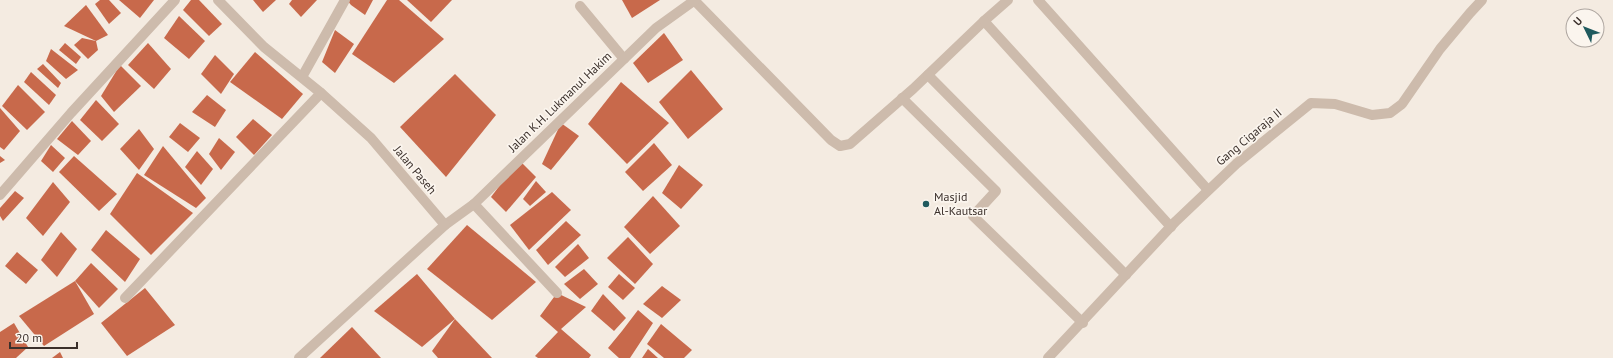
<svg xmlns="http://www.w3.org/2000/svg" width="1613" height="358" font-family="'PT Sans',sans-serif">
  <style>
    .building { fill: #c8694b }
    .lines { fill: none; stroke-linecap: round; stroke-linejoin: round }
    .minor { stroke: #cdbbac; stroke-width: 10 }
    .tertiary { stroke: #cdbbac; stroke-width: 10 }
    .poi-dot { fill: #1f5a5e; stroke: #fbf5ee; stroke-width: 1.5 }
    .labels { text-anchor: middle; stroke-width: 3.5; stroke-linejoin: round; paint-order: stroke }
    .street-label { font-size: 12px; fill: #3b302b; stroke: #fbf5ee }
    .poi-label { font-size: 12px; fill: #3b302b; stroke: #fbf5ee; text-anchor: start }
  </style>
  <rect width="100%" height="100%" fill="#f4ebe1"/>
  <g class="building">
    <polygon points="100,0 109,0 121,13 109,24 95,4"/>
    <polygon points="119,0 154,0 140,18"/>
    <polygon points="191,0 199,0 222,24 209,36 183,10"/>
    <polygon points="253,0 276,0 263,12"/>
    <polygon points="292,0 317,0 301,17 289,4"/>
    <polygon points="347,0 373,0 365,15 351,5"/>
    <polygon points="387,0 399,0 444,39 394,83 352,54"/>
    <polygon points="407,0 452,0 431,22"/>
    <polygon points="622,0 660,0 632,18"/>
    <polygon points="86,5 108,35 96,41 64,26"/>
    <polygon points="179,16 205,41 189,59 164,38"/>
    <polygon points="335,30 354,44 335,73 322,62"/>
    <polygon points="664,33 683,60 648,83 633,63"/>
    <polygon points="82,38 96,41 98,50 88,59 74,45"/>
    <polygon points="65,43 81,57 76,64 59,50"/>
    <polygon points="148,43 171,69 154,89 128,65"/>
    <polygon points="51,49 78,70 66,79 46,61"/>
    <polygon points="255,52 303,94 282,119 230,82"/>
    <polygon points="215,55 234,74 221,94 201,74"/>
    <polygon points="43,64 61,83 58,88 37,69"/>
    <polygon points="120,65 141,86 114,112 101,96"/>
    <polygon points="691,70 723,109 688,139 659,102"/>
    <polygon points="31,72 56,95 49,105 24,82"/>
    <polygon points="455,74 496,115 446,177 400,127"/>
    <polygon points="621,82 669,123 627,164 588,124"/>
    <polygon points="18,85 45,112 27,130 2,106"/>
    <polygon points="207,95 226,110 215,127 192,112"/>
    <polygon points="96,100 119,124 102,141 80,120"/>
    <polygon points="0,108 20,131 4,150 0,147"/>
    <polygon points="253,119 272,135 254,155 236,137"/>
    <polygon points="72,121 91,141 78,155 57,139"/>
    <polygon points="180,123 200,138 188,152 169,137"/>
    <polygon points="561,123 579,136 551,170 542,164"/>
    <polygon points="139,129 154,149 139,170 120,149"/>
    <polygon points="219,138 235,152 221,170 209,154"/>
    <polygon points="654,143 672,165 643,191 625,172"/>
    <polygon points="51,145 65,158 53,172 41,161"/>
    <polygon points="163,146 206,198 196,208 144,175"/>
    <polygon points="197,151 213,169 201,185 185,167"/>
    <polygon points="0,156 5,160 0,163"/>
    <polygon points="74,156 117,194 99,211 59,172"/>
    <polygon points="519,160 536,177 506,212 491,197"/>
    <polygon points="679,165 703,185 681,209 662,193"/>
    <polygon points="137,173 193,213 151,255 110,214"/>
    <polygon points="536,181 546,192 530,206 523,199"/>
    <polygon points="53,182 70,202 43,236 26,218"/>
    <polygon points="15,191 24,198 3,221 0,216 0,208"/>
    <polygon points="552,192 571,210 529,250 510,225"/>
    <polygon points="653,196 680,226 650,254 624,227"/>
    <polygon points="566,221 581,235 548,265 536,250"/>
    <polygon points="467,225 536,282 492,320 427,269"/>
    <polygon points="106,230 140,259 125,282 91,250"/>
    <polygon points="61,232 77,249 57,277 41,260"/>
    <polygon points="628,237 653,264 635,284 607,258"/>
    <polygon points="578,244 589,258 565,277 555,267"/>
    <polygon points="17,252 38,270 26,284 5,266"/>
    <polygon points="91,263 118,289 99,308 75,281"/>
    <polygon points="584,269 598,284 580,299 564,284"/>
    <polygon points="417,274 455,319 422,347 374,311"/>
    <polygon points="619,274 635,288 623,300 608,287"/>
    <polygon points="75,281 94,314 44,346 19,316"/>
    <polygon points="662,286 681,300 662,318 643,304"/>
    <polygon points="145,288 175,325 127,356 101,323"/>
    <polygon points="557,293 586,307 561,329 591,355 589,358 538,358 535,356 558,332 540,316"/>
    <polygon points="603,294 626,318 614,331 591,311"/>
    <polygon points="638,310 653,323 630,358 619,358 608,348 622,331"/>
    <polygon points="455,319 492,358 438,358 432,351"/>
    <polygon points="14,323 28,347 16,358 0,358 0,332"/>
    <polygon points="661,324 692,350 684,358 664,358 647,344"/>
    <polygon points="352,327 381,358 320,358"/>
    <polygon points="648,349 658,358 642,358"/>
    <polygon points="60,352 63,358 52,358"/>
  </g>
  <g class="lines">
    <g class="minor">
      <polyline points="694,0 831,140 840,146 850,144 913,89 984,21 1008,0"/>
      <polyline points="1038,0 1208,190"/>
      <polyline points="580,6 624,59"/>
      <polyline points="984,21 1171,227"/>
      <polyline points="928,75 1126,275"/>
      <polyline points="302,77 345,0"/>
      <polyline points="902,98 996,191 973,216 1083,323"/>
      <polyline points="0,195 71,113 175,0"/>
      <polyline points="474,204 557,293"/>
      <polyline points="445,225 474,204 624,59 656,28 695,0"/>
      <polyline points="125,298 321,93"/>
      <polyline points="1048,358 1176,221 1236,164 1311,103 1335,104 1372,115 1390,113 1402,104 1440,49 1470,13 1482,0"/>
    </g>
    <polyline class="tertiary" points="218,0 264,47 321,93 371,138 445,225 299,358"/>
  </g>
  <circle class="poi-dot" cx="926" cy="204" r="4"/>
  <g class="labels">
    <g class="street-label">
      <text transform="translate(560 102) rotate(-44)" y="4">Jalan K.H. Lukmanul Hakim</text>
      <text transform="translate(1249 137) rotate(-40)" y="4">Gang Cigaraja II</text>
      <text transform="translate(415 170) rotate(50)" y="4">Jalan Paseh</text>
    </g>
    <g class="poi-label">
      <text x="934" y="201">Masjid<tspan x="934" dy="14">Al-Kautsar</tspan></text>
    </g>
  </g>
  <g transform="translate(1585 28) rotate(313)"><circle r="19" fill="#fbf5ee" stroke="#aea6a0"/>
  <path d="M0-3L7 15L0 10L-7 15Z" fill="#1f5a5e"/>
  <text y="-6" font-size="11" font-weight="bold" text-anchor="middle" fill="#3b302b">U</text>
  </g>
  <path d="M10 342v6h67v-6" fill="none" stroke="#3b302b" stroke-width="2"/>
  <text x="16" y="342" font-size="12" fill="#3b302b" stroke="#fbf5ee" stroke-width="3" paint-order="stroke">20 m</text>
</svg>
